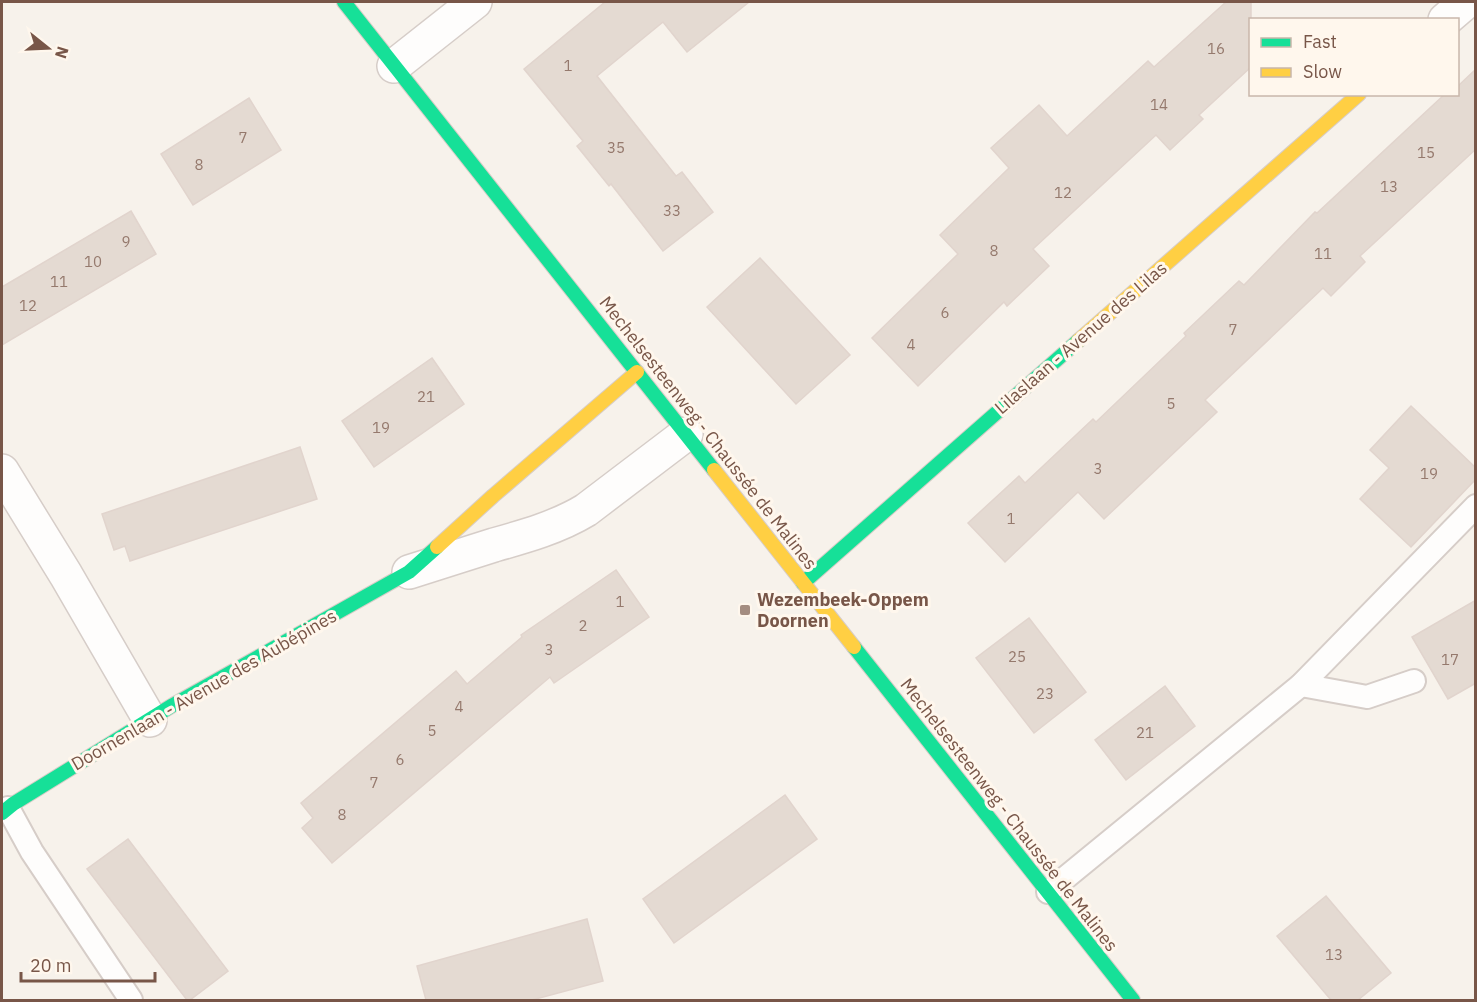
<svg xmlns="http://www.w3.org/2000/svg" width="1477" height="1002" font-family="'IBM Plex Sans',sans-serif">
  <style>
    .building { fill: #e4dad2; stroke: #e1d4cd; stroke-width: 1.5 }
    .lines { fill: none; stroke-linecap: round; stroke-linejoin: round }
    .lane-casing { stroke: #d6cdc8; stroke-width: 26 }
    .street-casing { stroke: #d6cdc8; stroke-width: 36 }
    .fast-casing { stroke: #d7cdc7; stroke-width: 16 }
    .slow-casing { stroke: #d7cdc7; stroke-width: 16 }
    .lane { stroke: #fefdfc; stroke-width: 22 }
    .street { stroke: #fefdfc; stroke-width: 33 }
    .fast { stroke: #16e098; stroke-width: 14 }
    .slow { stroke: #ffcf43; stroke-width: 14 }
    .poi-dot { fill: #a48d81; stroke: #fff7ed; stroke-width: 2 }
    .labels { text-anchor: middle; stroke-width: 6; stroke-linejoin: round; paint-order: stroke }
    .number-label { font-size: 15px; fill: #95796d }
    .street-label { font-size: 18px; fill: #785648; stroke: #fff7ed }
    .poi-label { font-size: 18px; font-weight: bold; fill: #785648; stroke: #fff7ed; text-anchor: start }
  </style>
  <rect width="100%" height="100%" fill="#f7f2eb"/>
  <g class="building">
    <polygon points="605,2 749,2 687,52 663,22 597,76 676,176 682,172 713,212 663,251 611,184 609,186 577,146 583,141 524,69"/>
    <polygon points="1226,2 1251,2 1251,67 1199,115 1203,119 1170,150 1156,135 1033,249 1049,266 1007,306 1004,302 918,386 872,338 958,254 940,235 1009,168 991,148 1039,105 1067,136 1148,61 1154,67"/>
    <polygon points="1476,69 1476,149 1360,256 1365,262 1331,296 1323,288 1205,400 1217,412 1104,519 1078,492 1005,562 968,523 1019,476 1025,483 1093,419 1096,422 1186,336 1184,333 1239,281 1244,285 1315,212 1317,213 1445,94 1458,94 1458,86"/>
    <polygon points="249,98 281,150 193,205 161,154"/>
    <polygon points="131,211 156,254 2,345 2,287"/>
    <polygon points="760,258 850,355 796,404 707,307"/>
    <polygon points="432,358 464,404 374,467 342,421"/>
    <polygon points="1411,406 1476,468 1476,479 1411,547 1360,499 1389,468 1370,450"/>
    <polygon points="300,447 317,499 130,561 125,546 114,550 102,514"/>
    <polygon points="616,570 649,617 554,683 550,677 332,863 302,828 313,818 301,803 456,671 467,684 522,637 521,635"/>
    <polygon points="1476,600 1476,683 1448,699 1412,637"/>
    <polygon points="1029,618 1086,692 1034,733 976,658"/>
    <polygon points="1165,686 1195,726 1126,780 1095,740"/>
    <polygon points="785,795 817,839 674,943 643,899"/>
    <polygon points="128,839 228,971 190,1000 187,1000 87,869"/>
    <polygon points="1326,896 1391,973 1358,1000 1331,1000 1277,936"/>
    <polygon points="587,919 603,981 532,1000 426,1000 417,966"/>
  </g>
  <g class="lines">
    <g class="lane-casing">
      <g id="lane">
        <polyline points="1301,685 1367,697 1414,681"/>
        <polyline points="8,808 32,852 131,1000"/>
        <polyline points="1048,892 1301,685 1476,506"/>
      </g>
    </g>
    <g class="street-casing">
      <g id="street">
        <polyline points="1445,20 1466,2"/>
        <polyline points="394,66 475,2"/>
        <polyline points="2,471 66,575 150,720"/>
        <path d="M409 572C438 563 466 554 494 545 526 536 558 527 586 510L686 434"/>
      </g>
    </g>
    <g class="fast-casing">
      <g id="fast">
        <polyline points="344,2 714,470"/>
        <polyline points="803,583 1078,341"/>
        <polyline points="854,647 1133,1000"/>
        <polyline points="2,813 13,804 173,705 409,572 437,547"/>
      </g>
    </g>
    <g class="slow-casing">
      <g id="slow">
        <polyline points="1078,341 1359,94"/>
        <polyline points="714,470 854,647"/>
        <polyline points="437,547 493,496 637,372"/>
      </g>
    </g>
    <use href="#lane" class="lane"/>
    <use href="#street" class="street"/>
    <use href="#fast" class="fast"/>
    <use href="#slow" class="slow"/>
  </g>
  <rect class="poi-dot" x="739" y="604" width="12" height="12" rx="3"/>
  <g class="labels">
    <g class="number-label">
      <text x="1216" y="54">16</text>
      <text x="568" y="71">1</text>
      <text x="1159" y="110">14</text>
      <text x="243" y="143">7</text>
      <text x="616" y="153">35</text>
      <text x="1426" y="158">15</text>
      <text x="199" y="170">8</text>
      <text x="1389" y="192">13</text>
      <text x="1063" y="198">12</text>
      <text x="672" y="216">33</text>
      <text x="126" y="247">9</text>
      <text x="994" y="256">8</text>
      <text x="1323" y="259">11</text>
      <text x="93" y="267">10</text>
      <text x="59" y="287">11</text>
      <text x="28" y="311">12</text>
      <text x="945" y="318">6</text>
      <text x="1233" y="335">7</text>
      <text x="911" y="350">4</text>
      <text x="426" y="402">21</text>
      <text x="1171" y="409">5</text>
      <text x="381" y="433">19</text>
      <text x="1098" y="474">3</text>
      <text x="1429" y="479">19</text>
      <text x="1011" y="524">1</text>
      <text x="620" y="607">1</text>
      <text x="583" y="631">2</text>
      <text x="549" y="655">3</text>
      <text x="1017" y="662">25</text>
      <text x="1450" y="665">17</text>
      <text x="1045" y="699">23</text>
      <text x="459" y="712">4</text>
      <text x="432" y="736">5</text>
      <text x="1145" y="738">21</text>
      <text x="400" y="765">6</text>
      <text x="374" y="788">7</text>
      <text x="342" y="820">8</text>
      <text x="1334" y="960">13</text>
    </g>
    <g class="street-label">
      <text transform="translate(1081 338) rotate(-41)" y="6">Lilaslaan - Avenue des Lilas</text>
      <text transform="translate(708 433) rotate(52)" y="6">Mechelsesteenweg - Chaussée de Malines</text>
      <text transform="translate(204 690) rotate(-30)" y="6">Doornenlaan - Avenue des Aubépines</text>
      <text transform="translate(1009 815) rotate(52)" y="6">Mechelsesteenweg - Chaussée de Malines</text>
    </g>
    <g class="poi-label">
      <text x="757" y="606">Wezembeek-Oppem<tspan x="757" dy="21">Doornen</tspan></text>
    </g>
  </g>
  <rect width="1477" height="1002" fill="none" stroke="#785648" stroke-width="6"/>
  <rect x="1249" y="18" width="210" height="78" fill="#fff7ed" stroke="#c9b7ab" stroke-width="1.5"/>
  <rect x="1261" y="38" width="30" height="9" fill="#16e098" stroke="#c9b7ab" stroke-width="1.5"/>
  <text x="1303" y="48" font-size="18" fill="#785648">Fast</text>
  <rect x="1261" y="68" width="30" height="9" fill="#ffcf43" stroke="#c9b7ab" stroke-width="1.5"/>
  <text x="1303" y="78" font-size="18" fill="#785648">Slow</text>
  <g transform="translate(48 48) rotate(108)" stroke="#fff7ed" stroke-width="4.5" paint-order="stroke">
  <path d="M0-4.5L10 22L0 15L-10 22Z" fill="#785648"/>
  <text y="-9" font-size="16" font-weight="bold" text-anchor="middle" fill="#785648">N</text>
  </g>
  <path d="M21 972v9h134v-9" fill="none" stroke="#785648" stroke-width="3"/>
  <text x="30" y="972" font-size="18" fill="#785648" stroke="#fff7ed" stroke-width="4.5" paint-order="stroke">20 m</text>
</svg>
